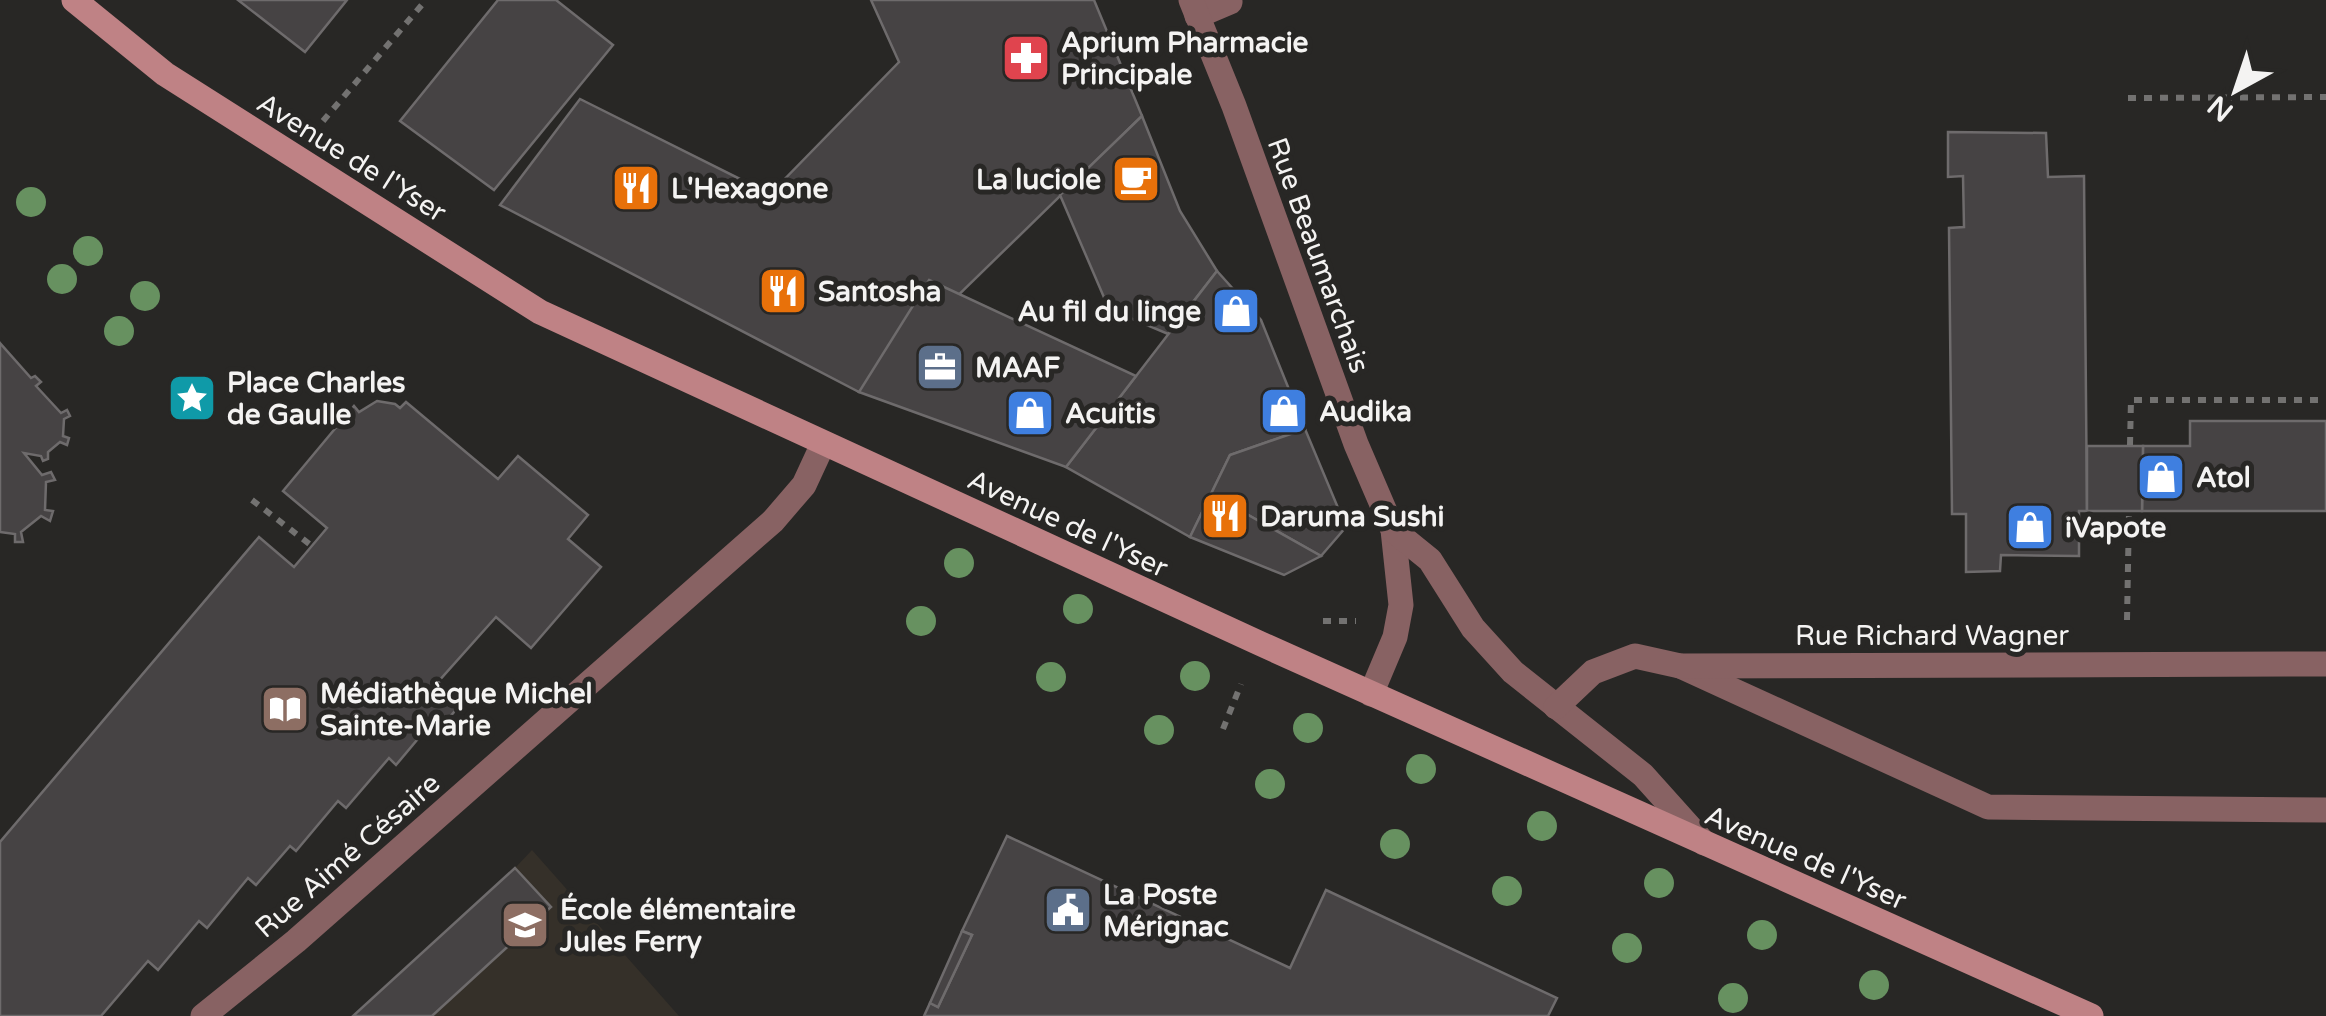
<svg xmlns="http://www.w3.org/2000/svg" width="2326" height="1016" font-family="'Varela Round',sans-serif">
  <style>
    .built { fill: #353029 }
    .building { fill: #464344; stroke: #6e6b6c; stroke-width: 2.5 }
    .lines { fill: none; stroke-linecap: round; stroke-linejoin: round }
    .path { stroke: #737271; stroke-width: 6; stroke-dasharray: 8 8; stroke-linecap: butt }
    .lane { stroke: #886263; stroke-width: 25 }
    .street { stroke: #886263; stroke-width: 25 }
    .secondary { stroke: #bf8285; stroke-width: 25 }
    .tree { fill: #679160 }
    .labels { text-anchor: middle; stroke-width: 10; stroke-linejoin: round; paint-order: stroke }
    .poi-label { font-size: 28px; font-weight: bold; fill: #f4f3f2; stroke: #282725; text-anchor: start }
    .street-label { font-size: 28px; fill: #f4f3f2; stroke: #282725 }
  </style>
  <rect width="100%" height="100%" fill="#282725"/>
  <polygon class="built" points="532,850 679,1016 353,1016 515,868"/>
  <g class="building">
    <polygon points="238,0 347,0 305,52"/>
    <polygon points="498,0 556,0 613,45 494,190 400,121"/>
    <polygon points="871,0 1094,0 1142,116 859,392 500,205 580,99 770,194 899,62"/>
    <polygon points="1142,116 1180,211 1217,271 1168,334 1109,309 1060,195"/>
    <polygon points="1948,132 2046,133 2048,177 2084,176 2087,511 2079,511 2079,556 2001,555 2000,571 1966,572 1966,514 1952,514 1949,228 1964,227 1963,176 1948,177"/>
    <polygon points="1217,271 1261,320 1305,429 1230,455 1190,537 1066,467"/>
    <polygon points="929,280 1136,376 1066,467 859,392"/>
    <polygon points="0,343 31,378 35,376 41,382 36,386 61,413 67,410 70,416 64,419 63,436 69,438 67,445 60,442 48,452 48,459 43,461 41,456 24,453 42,475 51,472 55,480 46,482 45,510 53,511 50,521 41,516 21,532 23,542 15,542 15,534 0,532"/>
    <polygon points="377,401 395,404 400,408 406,402 498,479 518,456 588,515 568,539 601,567 531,648 496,617 438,682 462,703 446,721 438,715 396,765 389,758 346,808 338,801 296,851 290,846 256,885 248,878 207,928 199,921 158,970 148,961 101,1016 0,1016 0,842 259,537 294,567 327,528 283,491 354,406 359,412"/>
    <polygon points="2190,421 2326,421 2326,511 2142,511 2143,446 2190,446"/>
    <polygon points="1305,429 1346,527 1321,556 1211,494 1230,455"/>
    <polygon points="2087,446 2143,446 2142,511 2087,511"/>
    <polygon points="1211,494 1321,556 1284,575 1190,537"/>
    <polygon points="1007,836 1290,968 1326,890 1557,998 1548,1016 924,1016 930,1003 938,1007 972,935 962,931"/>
    <polygon points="515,868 551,907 432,1016 353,1016"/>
    <polygon points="962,931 972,935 938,1007 930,1003"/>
  </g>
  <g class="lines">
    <g class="path">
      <polyline points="2128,98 2326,97"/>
      <polyline points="323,121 426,0"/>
      <polyline points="2130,445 2131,400 2326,400"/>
      <polyline points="252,500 312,546"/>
      <polyline points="2127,620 2129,512"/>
      <polyline points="1323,621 1356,621"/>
      <polyline points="1223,729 1241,684"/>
    </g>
    <g class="lane">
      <polyline points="1197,16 1230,2"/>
      <polyline points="1680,666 1988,807 2326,810"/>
    </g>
    <g class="street">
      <polyline points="1191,0 1234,106 1356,444 1393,530 1401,605 1395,637 1371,694"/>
      <polyline points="1393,530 1430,560 1473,628 1513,672 1643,775 1704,843"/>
      <polyline points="1556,707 1593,672 1635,656 1680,666 2326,664"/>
      <polyline points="203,1016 296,941 773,521 804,485 823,444"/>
    </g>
    <polyline class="secondary" points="74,0 165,74 540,312 1259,643 2091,1016"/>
  </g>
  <g class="tree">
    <circle cx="31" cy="202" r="15"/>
    <circle cx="88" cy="251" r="15"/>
    <circle cx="62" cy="279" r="15"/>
    <circle cx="145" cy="296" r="15"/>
    <circle cx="119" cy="331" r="15"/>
    <circle cx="959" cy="563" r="15"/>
    <circle cx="1078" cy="609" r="15"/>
    <circle cx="921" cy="621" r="15"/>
    <circle cx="1195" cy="676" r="15"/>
    <circle cx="1051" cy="677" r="15"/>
    <circle cx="1308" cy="728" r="15"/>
    <circle cx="1159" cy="730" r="15"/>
    <circle cx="1421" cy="769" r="15"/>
    <circle cx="1270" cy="784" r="15"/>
    <circle cx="1542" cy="826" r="15"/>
    <circle cx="1395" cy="844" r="15"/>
    <circle cx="1659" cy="883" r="15"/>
    <circle cx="1507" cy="891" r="15"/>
    <circle cx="1762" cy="935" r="15"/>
    <circle cx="1627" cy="948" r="15"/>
    <circle cx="1874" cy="985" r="15"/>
    <circle cx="1733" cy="998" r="15"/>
  </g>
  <defs>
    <g id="pharmacy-square" transform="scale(2.5)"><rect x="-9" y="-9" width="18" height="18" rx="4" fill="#e0444e" stroke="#282725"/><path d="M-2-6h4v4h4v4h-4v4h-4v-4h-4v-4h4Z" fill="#fff"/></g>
    <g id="cafe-square" transform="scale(2.5)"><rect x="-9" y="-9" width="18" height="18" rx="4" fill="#e8710a" stroke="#282725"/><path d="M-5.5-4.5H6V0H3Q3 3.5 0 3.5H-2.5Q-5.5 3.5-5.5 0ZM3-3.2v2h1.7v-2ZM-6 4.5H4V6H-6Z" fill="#fff"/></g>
    <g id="restaurant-square" transform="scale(2.5)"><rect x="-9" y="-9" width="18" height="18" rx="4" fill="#e8710a" stroke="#282725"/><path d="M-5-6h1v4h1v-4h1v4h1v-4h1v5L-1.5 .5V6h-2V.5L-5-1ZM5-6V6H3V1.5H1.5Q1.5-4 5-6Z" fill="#fff"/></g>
    <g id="shop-square" transform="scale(2.5)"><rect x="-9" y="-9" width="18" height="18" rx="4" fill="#3f7fe0" stroke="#282725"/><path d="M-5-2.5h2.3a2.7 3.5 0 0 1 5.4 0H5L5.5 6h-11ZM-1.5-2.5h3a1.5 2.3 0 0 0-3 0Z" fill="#fff"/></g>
    <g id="office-square" transform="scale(2.5)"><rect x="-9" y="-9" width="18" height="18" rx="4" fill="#5c6f8a" stroke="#282725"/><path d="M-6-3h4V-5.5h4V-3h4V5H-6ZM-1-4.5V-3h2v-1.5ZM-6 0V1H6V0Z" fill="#fff"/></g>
    <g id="sight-square" transform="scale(2.5)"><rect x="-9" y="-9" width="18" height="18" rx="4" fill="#0f9aa8" stroke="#282725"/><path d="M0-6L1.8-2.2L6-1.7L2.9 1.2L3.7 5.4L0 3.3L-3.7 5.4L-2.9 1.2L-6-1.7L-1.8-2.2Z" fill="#fff"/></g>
    <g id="library-square" transform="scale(2.5)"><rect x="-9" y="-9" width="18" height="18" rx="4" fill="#8d6e63" stroke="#282725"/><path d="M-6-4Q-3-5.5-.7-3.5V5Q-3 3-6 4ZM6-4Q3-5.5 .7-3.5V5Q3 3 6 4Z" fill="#fff"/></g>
    <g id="civic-square" transform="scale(2.5)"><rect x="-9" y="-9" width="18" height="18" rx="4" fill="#5c6f8a" stroke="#282725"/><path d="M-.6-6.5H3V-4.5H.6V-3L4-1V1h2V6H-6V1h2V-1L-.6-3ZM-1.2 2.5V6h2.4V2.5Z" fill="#fff"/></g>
    <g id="school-square" transform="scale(2.5)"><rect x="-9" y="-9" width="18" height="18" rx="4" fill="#8d6e63" stroke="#282725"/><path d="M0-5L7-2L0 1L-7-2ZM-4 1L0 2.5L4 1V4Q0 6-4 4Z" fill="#fff"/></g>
  </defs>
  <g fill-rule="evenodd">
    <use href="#pharmacy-square" x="1026" y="58"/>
    <use href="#cafe-square" x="1136" y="179"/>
    <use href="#restaurant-square" x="636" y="188"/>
    <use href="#restaurant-square" x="783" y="291"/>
    <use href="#shop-square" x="1236" y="311"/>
    <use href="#office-square" x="940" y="367"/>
    <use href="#sight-square" x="192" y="398"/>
    <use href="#shop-square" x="1284" y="411"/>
    <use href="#shop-square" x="1030" y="413"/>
    <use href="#shop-square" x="2161" y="477"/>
    <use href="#restaurant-square" x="1225" y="516"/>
    <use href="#shop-square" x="2030" y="527"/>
    <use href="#library-square" x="285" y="709"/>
    <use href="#civic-square" x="1068" y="910"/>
    <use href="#school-square" x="525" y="925"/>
  </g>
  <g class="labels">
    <g class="poi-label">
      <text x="1061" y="52">Aprium Pharmacie<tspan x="1061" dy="32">Principale</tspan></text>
      <text x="1101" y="189" text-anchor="end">La luciole</text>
      <text x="671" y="198">L'Hexagone</text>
      <text x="818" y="301">Santosha</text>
      <text x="1201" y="321" text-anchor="end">Au fil du linge</text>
      <text x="975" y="377">MAAF</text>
      <text x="227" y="392">Place Charles<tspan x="227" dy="32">de Gaulle</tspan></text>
      <text x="1319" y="421">Audika</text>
      <text x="1065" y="423">Acuitis</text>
      <text x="2196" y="487">Atol</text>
      <text x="1260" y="526">Daruma Sushi</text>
      <text x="2065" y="537">iVapote</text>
      <text x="320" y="703">Médiathèque Michel<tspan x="320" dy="32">Sainte-Marie</tspan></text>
      <text x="1103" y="904">La Poste<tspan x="1103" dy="32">Mérignac</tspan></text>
      <text x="560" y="919">École élémentaire<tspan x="560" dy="32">Jules Ferry</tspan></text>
    </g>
    <g class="street-label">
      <text transform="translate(352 157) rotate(32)" y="10">Avenue de l'Yser</text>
      <text transform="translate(1319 255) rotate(70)" y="10">Rue Beaumarchais</text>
      <text transform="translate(1068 523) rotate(25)" y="10">Avenue de l'Yser</text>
      <text x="1932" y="645">Rue Richard Wagner</text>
      <text transform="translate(347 855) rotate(-41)" y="10">Rue Aimé Césaire</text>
      <text transform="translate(1806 857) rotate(24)" y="10">Avenue de l'Yser</text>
    </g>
  </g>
  <g transform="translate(2236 90) rotate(220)" stroke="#282725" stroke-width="8" paint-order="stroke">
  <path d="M0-8L18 38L0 25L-18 38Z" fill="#f4f3f2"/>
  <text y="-15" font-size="28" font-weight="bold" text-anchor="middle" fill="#f4f3f2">N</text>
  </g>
</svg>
